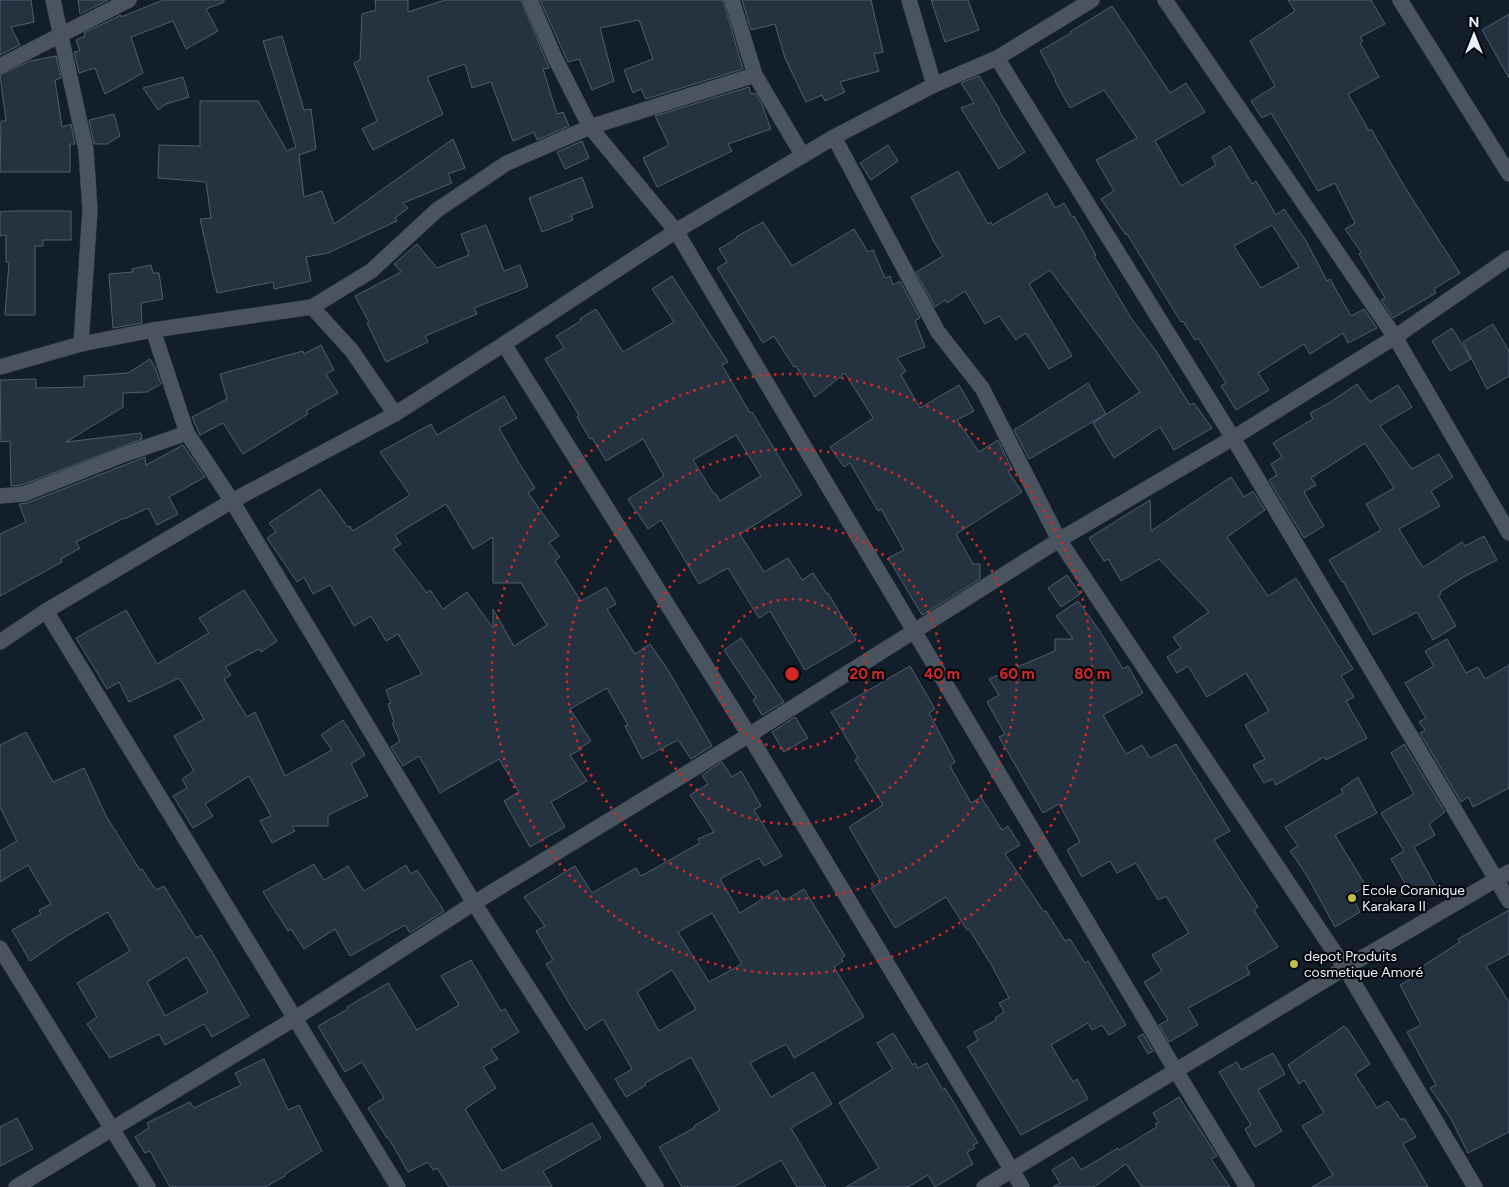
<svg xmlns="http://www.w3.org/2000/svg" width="1509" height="1187" font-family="Figtree,sans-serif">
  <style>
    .building { fill: #253240; stroke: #4f5e6d; fill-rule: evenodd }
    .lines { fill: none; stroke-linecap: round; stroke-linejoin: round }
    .minor-casing { stroke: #303c48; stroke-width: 16 }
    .tertiary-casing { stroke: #303c48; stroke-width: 16 }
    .minor { stroke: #4a545f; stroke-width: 15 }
    .tertiary { stroke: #4a545f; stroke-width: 15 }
    .ring { fill: none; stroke: #d62828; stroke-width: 2.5; stroke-dasharray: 2.5 5 }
    .poi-dot { fill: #bebf42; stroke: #04080e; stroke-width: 2 }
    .labels { text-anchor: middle; stroke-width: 4.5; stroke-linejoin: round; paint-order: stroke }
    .poi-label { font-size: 14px; fill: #e9f1fa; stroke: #04080e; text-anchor: start }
    .centre { fill: #d62828; stroke: #04080e; stroke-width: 2.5 }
    .ring-label { font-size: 15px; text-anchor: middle; font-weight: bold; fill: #d62828; stroke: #04080e; stroke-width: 4.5; stroke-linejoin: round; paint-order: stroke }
  </style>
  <rect width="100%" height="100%" fill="#121f2b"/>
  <g class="building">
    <polygon points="0,0 31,0 34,22 11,27 20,45 0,55"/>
    <polygon points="78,0 108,0 80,14"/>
    <polygon points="163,0 224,0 224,2 206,9 218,31 186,49 173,21 131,37 143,73 105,94 95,68 79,73 74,52 80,51 76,40 85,36 84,33 121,15 121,17"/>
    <polygon points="375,0 408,0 408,12 445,0 521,0 549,68 543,69 557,114 563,112 569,126 537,140 534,132 513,141 491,82 472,88 465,64 427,77 443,114 373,150 362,129 377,121 354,63 360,60 362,14 376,10"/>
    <polygon points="540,0 723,0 743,69 646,99 641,89 633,93 624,70 653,59 639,20 600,28 614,81 592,90 579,59 568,62"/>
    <polygon points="742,0 871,0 883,52 874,54 879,71 840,82 845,92 825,101 822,95 806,102 785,58 775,24 751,30"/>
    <polygon points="931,0 968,0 979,30 945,42"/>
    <polygon points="1288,0 1371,0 1385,24 1360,37 1363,41 1360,43 1379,77 1348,94 1369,131 1371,129 1406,189 1460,273 1434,289 1436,293 1393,318 1381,300 1385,298 1359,254 1361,252 1345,229 1355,223 1335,183 1318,191 1271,113 1262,118 1251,101 1275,86 1250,41 1295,11"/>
    <path d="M1112 6 1170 93 1186 83 1205 112 1155 141 1181 186 1216 165 1212 157 1230 146 1252 184 1256 181 1276 215 1284 209 1306 241 1327 281 1330 279 1351 316 1364 309 1377 328 1348 343 1343 333 1310 354 1304 344 1258 373 1269 390 1236 410 1221 386 1226 383 1198 338 1195 340 1183 321 1181 322 1127 234 1126 235 1101 199 1114 191 1096 160 1137 138 1104 90 1070 108 1055 81 1056 80 1040 51 1071 33 1070 32ZM1272 225 1299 267 1261 288 1234 246Z"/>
    <polygon points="1509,14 1509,78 1482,30"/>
    <polygon points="282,36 304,110 311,109 316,149 299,155 304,197 322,191 334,224 453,139 465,168 448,174 452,183 403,203 408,208 395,218 397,221 328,253 306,257 311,281 274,289 273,282 217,293 200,219 211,218 206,182 158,178 159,145 200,146 200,101 258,101 287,151 296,147 263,41"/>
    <polygon points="56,56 61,78 55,80 62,127 71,124 75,144 70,144 70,172 0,172 1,121 6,121 0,75 30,61"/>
    <polygon points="979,76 1000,110 999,111 1025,152 999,169 961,108 974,103 961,83"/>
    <polygon points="183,77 189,97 166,104 158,110 143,88"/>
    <polygon points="749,87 751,94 755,93 762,105 771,129 728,144 732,151 657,187 643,158 669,145 655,116"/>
    <polygon points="114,114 120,136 107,144 94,144 89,120"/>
    <polygon points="582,141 589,158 565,169 557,152"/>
    <polygon points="888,145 898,161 871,180 860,163"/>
    <polygon points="958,171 988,224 991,222 992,225 1047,193 1055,208 1064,203 1072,217 1074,216 1096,255 1094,256 1131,318 1156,351 1190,405 1194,403 1212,428 1174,450 1160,427 1114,458 1093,423 1140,392 1050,270 1029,284 1072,356 1049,369 1026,333 1016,340 999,316 985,324 965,291 947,303 945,300 935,307 916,272 943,256 932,239 933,239 911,197"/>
    <polygon points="582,177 593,207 571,215 573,220 542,232 529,198"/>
    <polygon points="11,211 71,211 71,240 43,240 43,246 35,246 35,315 5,315 9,262 6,262 6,235 0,236 0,212"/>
    <polygon points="763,222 792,266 854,229 868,252 873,250 885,278 890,276 893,285 900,281 920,318 915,321 925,347 897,358 906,371 901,375 920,408 959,385 974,411 957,420 979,452 998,440 1012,469 1008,471 1022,492 956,534 973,564 980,564 980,579 922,615 888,558 904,550 881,509 878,511 850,463 844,467 830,447 873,418 845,373 815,397 796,366 794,367 774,336 763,343 717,268 727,262 719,249 737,238 736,237"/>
    <polygon points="486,225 504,271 520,265 528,287 474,308 477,314 425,336 428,342 386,362 367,323 369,322 355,296 401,272 394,264 417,244 437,268 469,255 461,234"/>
    <polygon points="151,265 153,273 159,273 163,299 141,303 142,323 113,328 109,274 133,272 132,269"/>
    <path d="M672 276 728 362 722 365 750 413 752 412 802 495 740 534 764 572 788 558 802 580 813 573 827 594 828 593 856 640 805 670 770 611 759 618 728 568 699 584 661 520 648 529 628 499 664 476 643 439 606 461 592 438 590 439 577 417 579 415 545 359 564 348 556 336 581 321 580 319 596 309 623 352 674 322 652 289ZM736 435 761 476 720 501 716 494H714L693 460Z"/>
    <polygon points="1493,324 1509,351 1509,376 1487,389 1463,342"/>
    <polygon points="1452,328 1471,359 1450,371 1432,341"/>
    <polygon points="321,345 334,370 326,374 338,393 306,411 308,414 243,454 223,423 200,435 192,417 227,399 220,374 303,351 304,354"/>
    <polygon points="150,359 155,367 161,384 147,392 123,393 123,407 66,442 141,433 142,439 22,485 11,486 10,441 1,442 0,380 36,379 36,388 84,387 84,376 128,373"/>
    <polygon points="1088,383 1106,414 1029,459 1014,430"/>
    <polygon points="1357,384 1370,402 1398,385 1412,407 1380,426 1412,469 1439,454 1453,477 1431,491 1440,506 1399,529 1422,566 1424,567 1462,542 1465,546 1484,536 1497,560 1465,576 1440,592 1441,594 1438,595 1456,626 1433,640 1417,612 1373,635 1343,581 1342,582 1329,560 1381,530 1366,504 1394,488 1365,443 1311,478 1316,485 1304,492 1324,526 1304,538 1269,480 1277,475 1271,464 1282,457 1273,443 1313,419 1310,413 1329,403"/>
    <path d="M504 396 517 418 499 428 519 463 535 488 528 493 559 536 549 543 560 557 555 561 581 601 606 587 616 604 607 609 635 654 650 644 668 670 712 746 691 759 678 740 642 759 625 726 628 725 607 688 570 709 591 741 581 748 582 749 570 755 587 781 551 802 565 827 530 847 504 801 519 792 499 759 440 793 419 756 403 766 391 747 400 741 392 723 394 722 388 704 391 703 386 690 422 674 398 634 386 641 371 616 354 626 330 585 313 594 304 577 297 582 267 538 276 532 269 523 320 489 348 527 350 526 353 531 410 495 380 452 431 424 437 435ZM446 504 473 549 493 537V583H521L547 625 514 646 493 609V628L467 592 443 609 430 590 427 593 393 549 401 544 395 535Z"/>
    <polygon points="183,445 205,477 169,497 178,514 157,525 148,508 124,519 124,518 76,542 80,548 61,559 62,562 0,596 0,534 26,522 19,504 27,503 145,457 146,465"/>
    <polygon points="1231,477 1244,497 1253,491 1265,510 1227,537 1268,596 1296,578 1353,669 1341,676 1354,697 1346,701 1367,738 1326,760 1324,757 1276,785 1273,779 1264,783 1253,765 1265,759 1245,725 1269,711 1246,673 1207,697 1188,666 1177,673 1167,657 1181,648 1173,637 1209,612 1159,559 1121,581 1108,559 1104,561 1089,538 1150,500 1151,531"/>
    <polygon points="1067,575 1080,594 1061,607 1048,588"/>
    <polygon points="244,590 277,641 261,652 259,649 225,667 231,675 224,679 247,717 255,712 285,776 332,750 321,735 343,720 365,755 351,764 368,796 328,815 328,826 292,826 295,831 272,843 260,821 271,816 249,776 205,804 213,816 193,828 173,796 187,788 182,779 194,771 174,736 204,719 179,678 129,702 119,682 107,689 76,638 126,610 157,664 209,633 199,618"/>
    <polygon points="1078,601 1099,630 1123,669 1128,666 1143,693 1103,715 1126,754 1142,745 1150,758 1176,744 1230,831 1214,840 1258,907 1254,910 1278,947 1246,966 1250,974 1188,1008 1198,1025 1169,1042 1159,1025 1168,1020 1144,982 1162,971 1152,955 1189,933 1166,896 1158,900 1136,863 1117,873 1110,861 1082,877 1067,850 1080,842 1059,804 1043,813 999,737 1005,734 987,702 999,695 989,679 1055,651 1055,639 1073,639 1056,616"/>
    <polygon points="741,638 784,702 762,715 753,700 756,698 724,650"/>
    <polygon points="1447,639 1466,673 1478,667 1485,679 1509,665 1509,788 1473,807 1468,797 1461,802 1420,733 1425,730 1419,722 1426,718 1405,683 1434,666 1425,651"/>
    <polygon points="910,666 935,709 929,713 955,762 950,766 971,803 981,797 1002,830 1008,826 1020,845 1005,854 1044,912 1046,911 1065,941 1070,939 1085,963 1088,961 1126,1025 1109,1035 1102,1025 1092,1030 1088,1023 1051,1045 1073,1082 1077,1079 1088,1099 1021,1135 967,1047 978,1040 974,1032 996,1020 995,1018 1004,1012 999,1003 1009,998 992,966 969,929 967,930 946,897 895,928 871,888 881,882 849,827 883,805 855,760 858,758 831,712"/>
    <polygon points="795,717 808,738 784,752 772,732"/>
    <path d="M26 732 53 782 84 768 106 816 140 870 142 869 156 890 164 886 196 938 201 935 212 952 249 1016 212 1037 204 1024 165 1045 159 1034 110 1058 87 1024 97 1017 77 983 130 951 108 912 67 936 30 961 12 930 41 914 39 910 51 904 28 865 0 882V851L17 841 0 807V745ZM187 957 208 992 165 1016 147 982Z"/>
    <polygon points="1404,744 1445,812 1429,824 1435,835 1414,847 1435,885 1413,897 1391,859 1404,851 1381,813 1414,794 1391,753"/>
    <path d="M722 762 732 777 741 771 761 806 754 810 782 856 764 866 759 858 720 879 740 913 777 890 784 901 804 889 845 956 841 959 843 961 834 967 864 1017 794 1058 786 1044 750 1063 771 1097 813 1072 832 1104 791 1128 826 1187H797L781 1160 734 1187H682L659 1147 694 1128V1126L720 1110 691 1057 645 1083 646 1085 626 1097 615 1079 632 1069 603 1019 586 1030 569 1003 546 964 553 960 536 931 545 926 524 897 575 866 592 893 636 868 641 876 700 843 698 839 714 832 690 795 708 784 702 775ZM712 913 742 964 709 982 678 932ZM672 970 696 1009 659 1031 637 992Z"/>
    <polygon points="1358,777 1377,813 1335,835 1366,886 1351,895 1360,912 1335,927 1306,874 1290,851 1298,846 1285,827 1343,793 1341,789"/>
    <polygon points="314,864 324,880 348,866 364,891 406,865 411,874 417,870 444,911 410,933 405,925 350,956 335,929 304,949 291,929 288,931 263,892"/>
    <polygon points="1509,910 1509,954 1486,966 1509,1002 1509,1132 1468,1153 1450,1117 1430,1088 1436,1085 1407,1032 1421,1025 1400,985 1414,977 1412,973 1460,942 1458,939"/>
    <polygon points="471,960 501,1011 505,1009 519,1032 491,1049 498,1059 483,1067 496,1088 465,1109 502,1171 592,1123 601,1138 543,1171 552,1187 449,1187 437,1168 433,1170 428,1162 408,1172 388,1137 387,1138 368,1108 384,1098 362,1062 345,1072 318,1026 348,1009 347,1007 388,983 417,1030 459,1005 441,976"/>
    <polygon points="1344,1026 1346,1028 1347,1028 1370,1064 1355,1074 1377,1108 1388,1101 1401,1120 1404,1118 1416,1137 1403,1144 1428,1187 1312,1187 1333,1175 1302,1126 1324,1113 1304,1080 1299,1084 1288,1065"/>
    <polygon points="893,1033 913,1065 915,1063 918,1068 927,1063 943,1090 945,1088 978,1143 973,1145 975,1148 967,1152 973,1164 935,1187 928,1175 908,1187 846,1187 879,1168 839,1103 893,1069 877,1043"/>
    <polygon points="1143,1034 1153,1051 1148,1054 1138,1037"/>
    <polygon points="1273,1053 1285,1074 1258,1090 1282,1131 1255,1147 1245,1129 1251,1125 1219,1072 1237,1062 1241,1070"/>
    <polygon points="264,1059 288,1110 299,1105 322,1151 284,1175 285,1176 265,1187 170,1187 150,1151 145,1153 135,1137 149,1128 147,1123 190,1102 194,1108 241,1085 235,1073"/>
    <polygon points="1179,1097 1217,1156 1211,1159 1230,1187 1142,1187 1126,1164 1094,1187 1053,1187 1060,1183 1052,1170 1073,1157 1081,1170 1118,1148 1119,1150 1157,1127 1155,1124 1159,1122 1153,1113"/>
    <polygon points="17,1118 33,1149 0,1166 0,1127"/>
  </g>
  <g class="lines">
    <g class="minor-casing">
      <g id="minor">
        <polyline points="53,0 86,150 90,210 81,344"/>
        <polyline points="530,0 555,58 590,127 676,231 1176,1071 1247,1187"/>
        <polyline points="732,0 755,75 803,156"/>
        <polyline points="909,0 934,85"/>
        <polyline points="1165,0 1395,337 1509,533"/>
        <polyline points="1400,0 1509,174"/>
        <polyline points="997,58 1233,438 1509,901"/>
        <polyline points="0,66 129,0"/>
        <polyline points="834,137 938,332 982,388 1059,540 1345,968 1475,1187"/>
        <polyline points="312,307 371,271 437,210 507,163 590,127 755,75"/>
        <polyline points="153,330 187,433 232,501 474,903 656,1187"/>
        <polyline points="504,344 749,735 1022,1187"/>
        <polyline points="0,367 81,344 153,330 312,307 352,351 395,414"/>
        <polyline points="0,496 24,494 120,456 187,433"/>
        <polyline points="46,611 398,1187"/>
        <polyline points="0,642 46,611 232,501 395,414 504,344 676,231 834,137 934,85 997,58 1092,0"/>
        <polyline points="0,948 148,1187"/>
        <polyline points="16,1187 294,1019 474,903 749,735 1059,540 1233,438 1395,337 1509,258"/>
      </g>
    </g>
    <g class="tertiary-casing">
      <polyline id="tertiary" points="984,1187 1345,968 1509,872"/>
    </g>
    <use href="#minor" class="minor"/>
    <use href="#tertiary" class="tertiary"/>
  </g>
  <g class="ring">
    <circle cx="792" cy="674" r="75"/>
    <circle cx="792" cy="674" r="150"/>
    <circle cx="792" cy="674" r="225"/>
    <circle cx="792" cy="674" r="300"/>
  </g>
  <g class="poi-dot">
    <circle cx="1352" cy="898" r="5"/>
    <circle cx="1294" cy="964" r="5"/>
  </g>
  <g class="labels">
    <g class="poi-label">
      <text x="1362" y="895">Ecole Coranique<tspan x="1362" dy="16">Karakara II</tspan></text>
      <text x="1304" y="961">depot Produits<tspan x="1304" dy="16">cosmetique Amoré</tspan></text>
    </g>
  </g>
  <circle cx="792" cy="674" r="8" class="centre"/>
  <g class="ring-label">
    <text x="867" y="679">20 m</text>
    <text x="942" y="679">40 m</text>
    <text x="1017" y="679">60 m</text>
    <text x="1092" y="679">80 m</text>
  </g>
  <g transform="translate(1474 35)" stroke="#04080e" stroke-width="4" paint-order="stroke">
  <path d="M0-4L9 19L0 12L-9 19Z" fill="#e9f1fa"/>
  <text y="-8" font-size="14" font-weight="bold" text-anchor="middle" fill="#e9f1fa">N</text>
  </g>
</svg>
